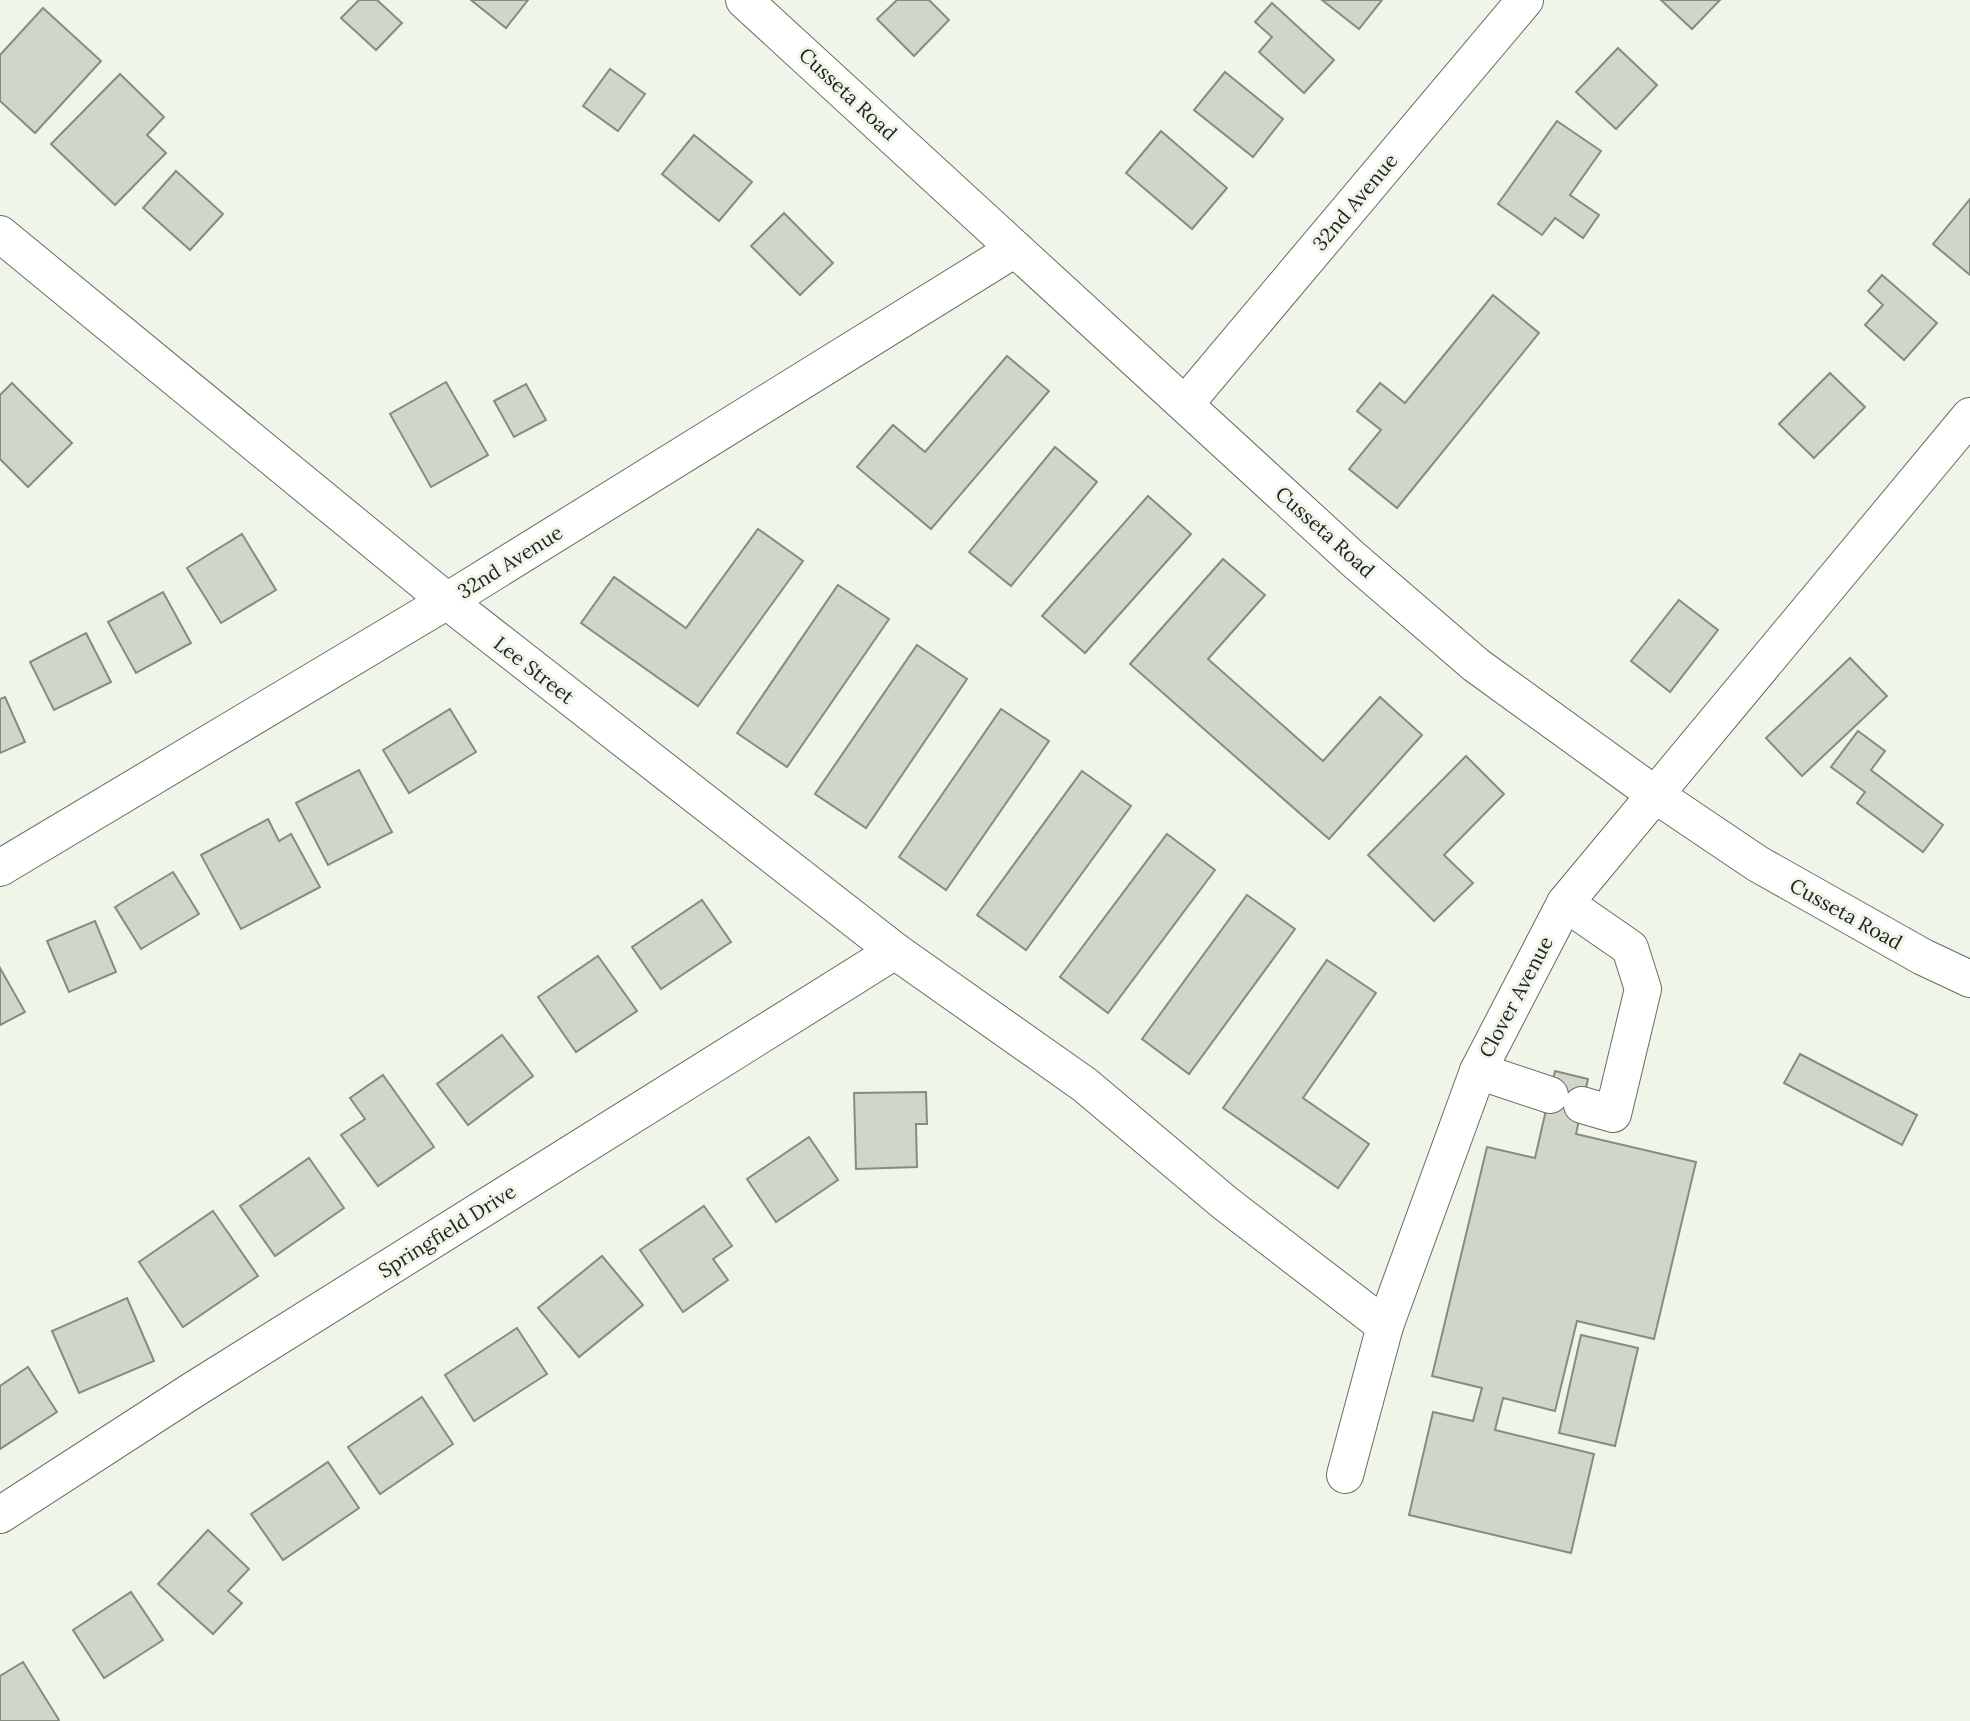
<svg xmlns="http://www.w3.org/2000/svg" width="1970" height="1721" font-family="Lora,serif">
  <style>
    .building { fill: #d1d6ca; stroke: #878b80; stroke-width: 2 }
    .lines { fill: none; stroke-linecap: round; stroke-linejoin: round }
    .minor-casing { stroke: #686d62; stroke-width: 38 }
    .minor { stroke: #fff; stroke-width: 36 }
    .labels { text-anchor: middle; stroke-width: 6; stroke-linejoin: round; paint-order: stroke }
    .street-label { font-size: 20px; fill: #232520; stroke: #f0f5e9 }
  </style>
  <rect width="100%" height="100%" fill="#f0f5e9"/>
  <g class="building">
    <polygon points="359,0 377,0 402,23 376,50 341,18"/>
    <polygon points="471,0 528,0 506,28"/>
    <polygon points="897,0 929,0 949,20 914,56 877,19"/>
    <polygon points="1322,0 1382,0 1359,29"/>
    <polygon points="1661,0 1720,0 1692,29"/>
    <polygon points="1272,3 1334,60 1304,93 1259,52 1272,37 1255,22"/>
    <polygon points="43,8 101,61 35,133 0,101 0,55"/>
    <polygon points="1618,48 1657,85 1616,129 1576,92"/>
    <polygon points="610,69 645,94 618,131 583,106"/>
    <polygon points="1225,72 1283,119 1253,157 1194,110"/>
    <polygon points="120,74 164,117 147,135 166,153 115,205 51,144"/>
    <polygon points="1557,121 1601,151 1570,195 1599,215 1583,238 1555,218 1542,235 1498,204"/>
    <polygon points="1161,131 1227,188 1192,229 1126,173"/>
    <polygon points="694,135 752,182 719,221 662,174"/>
    <polygon points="176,171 223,214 190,250 143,208"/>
    <polygon points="1970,199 1970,275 1933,244"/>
    <polygon points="784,213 833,263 800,295 751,246"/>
    <polygon points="1882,275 1937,323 1904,360 1865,325 1883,305 1868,291"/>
    <polygon points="1493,295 1539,333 1397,508 1349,469 1381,430 1357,411 1380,383 1405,403"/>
    <polygon points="1007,356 1049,391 931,529 857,467 893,425 925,452"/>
    <polygon points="1830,373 1865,407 1814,458 1779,424"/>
    <polygon points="446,382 488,455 431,487 390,414"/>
    <polygon points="12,383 72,443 28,487 0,459 0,395"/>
    <polygon points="526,384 546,420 514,437 494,401"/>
    <polygon points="1055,447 1097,482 1011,586 969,552"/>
    <polygon points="1148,496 1191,534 1085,653 1042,616"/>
    <polygon points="758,529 803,561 698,706 581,623 614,577 686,628"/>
    <polygon points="242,534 276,590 221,623 187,568"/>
    <polygon points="1223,559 1265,595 1208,659 1323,761 1380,697 1422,735 1329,839 1130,664"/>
    <polygon points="838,585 889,619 787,767 737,733"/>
    <polygon points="163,592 191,643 136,673 108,622"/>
    <polygon points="1679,600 1718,630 1670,692 1631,661"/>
    <polygon points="86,633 111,682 54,710 30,662"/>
    <polygon points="917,645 967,679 866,828 815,794"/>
    <polygon points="1850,658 1887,696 1802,776 1766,738"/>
    <polygon points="5,697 25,742 0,753 0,699"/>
    <polygon points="450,709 476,752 409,793 383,750"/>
    <polygon points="1001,709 1049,741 946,890 899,857"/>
    <polygon points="1858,731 1885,751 1871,770 1943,825 1923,852 1857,803 1865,792 1831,767"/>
    <polygon points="1466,756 1504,794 1444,855 1473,883 1434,921 1368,855"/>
    <polygon points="359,770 392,832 328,865 296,803"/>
    <polygon points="1082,771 1131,806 1026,950 977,915"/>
    <polygon points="268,819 279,841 291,834 320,887 241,929 201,855"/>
    <polygon points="1167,834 1215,870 1108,1013 1060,977"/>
    <polygon points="173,872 199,914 141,949 115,907"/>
    <polygon points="1247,895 1295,929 1189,1074 1142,1039"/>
    <polygon points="702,900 731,942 661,989 632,947"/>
    <polygon points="95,921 116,972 69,992 47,941"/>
    <polygon points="598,956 637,1011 576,1052 538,997"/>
    <polygon points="1327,960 1376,993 1303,1098 1369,1144 1338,1188 1223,1108"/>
    <polygon points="0,968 25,1012 0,1025"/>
    <polygon points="502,1035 533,1076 468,1125 437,1084"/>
    <polygon points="1800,1054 1917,1115 1902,1145 1784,1083"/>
    <polygon points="1555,1071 1588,1079 1576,1134 1696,1162 1654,1339 1577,1321 1555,1411 1503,1398 1495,1430 1594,1454 1571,1553 1409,1515 1433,1412 1473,1421 1482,1388 1432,1376 1487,1147 1535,1158"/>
    <polygon points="383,1075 434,1147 378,1186 341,1135 365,1119 350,1098"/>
    <polygon points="926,1092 927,1124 916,1124 917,1167 856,1169 854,1093"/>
    <polygon points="809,1137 838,1180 776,1222 747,1179"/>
    <polygon points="309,1158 344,1208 275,1256 240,1206"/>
    <polygon points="704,1206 732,1246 713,1259 728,1280 683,1312 640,1250"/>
    <polygon points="213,1211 258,1276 183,1327 139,1262"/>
    <polygon points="602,1256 643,1305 579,1357 538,1308"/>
    <polygon points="127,1298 154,1361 79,1393 52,1331"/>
    <polygon points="517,1328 547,1374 474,1421 445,1375"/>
    <polygon points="1581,1335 1638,1348 1615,1446 1559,1433"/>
    <polygon points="28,1367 57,1412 0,1449 0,1386"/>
    <polygon points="422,1397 453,1444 380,1494 348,1447"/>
    <polygon points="328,1462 359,1508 283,1560 251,1514"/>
    <polygon points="208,1530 249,1569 228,1591 242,1603 213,1634 158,1584"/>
    <polygon points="131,1592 163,1640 104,1678 73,1630"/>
    <polygon points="23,1662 59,1720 58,1721 0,1721 0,1676"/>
  </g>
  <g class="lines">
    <g class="minor-casing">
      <g id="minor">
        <polyline points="744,0 1353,559 1476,665 1657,796 1758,864 1923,957 1970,979"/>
        <polyline points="0,234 447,601 895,951 1085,1085 1225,1203 1385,1326 1478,1071 1565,903 1970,416"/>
        <polyline points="1186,403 1525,0"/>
        <polyline points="0,868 447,601 1015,249"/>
        <polyline points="1565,903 1630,948 1643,989 1613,1114 1582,1105"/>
        <polyline points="1478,1071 1550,1095"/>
        <polyline points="1345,1475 1385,1326"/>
        <polyline points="0,1515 193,1390 895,951"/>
      </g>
    </g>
    <use href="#minor" class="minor"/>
  </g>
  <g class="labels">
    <g class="street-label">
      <text transform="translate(848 94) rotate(43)" y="7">Cusseta Road</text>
      <text transform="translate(1355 202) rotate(-50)" y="7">32nd Avenue</text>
      <text transform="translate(1325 532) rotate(42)" y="7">Cusseta Road</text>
      <text transform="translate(510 562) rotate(-32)" y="7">32nd Avenue</text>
      <text transform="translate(534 670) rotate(38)" y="7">Lee Street</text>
      <text transform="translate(1846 914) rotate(29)" y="7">Cusseta Road</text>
      <text transform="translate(1516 997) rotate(-62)" y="7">Clover Avenue</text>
      <text transform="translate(447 1231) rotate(-32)" y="7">Springfield Drive</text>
    </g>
  </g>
</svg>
